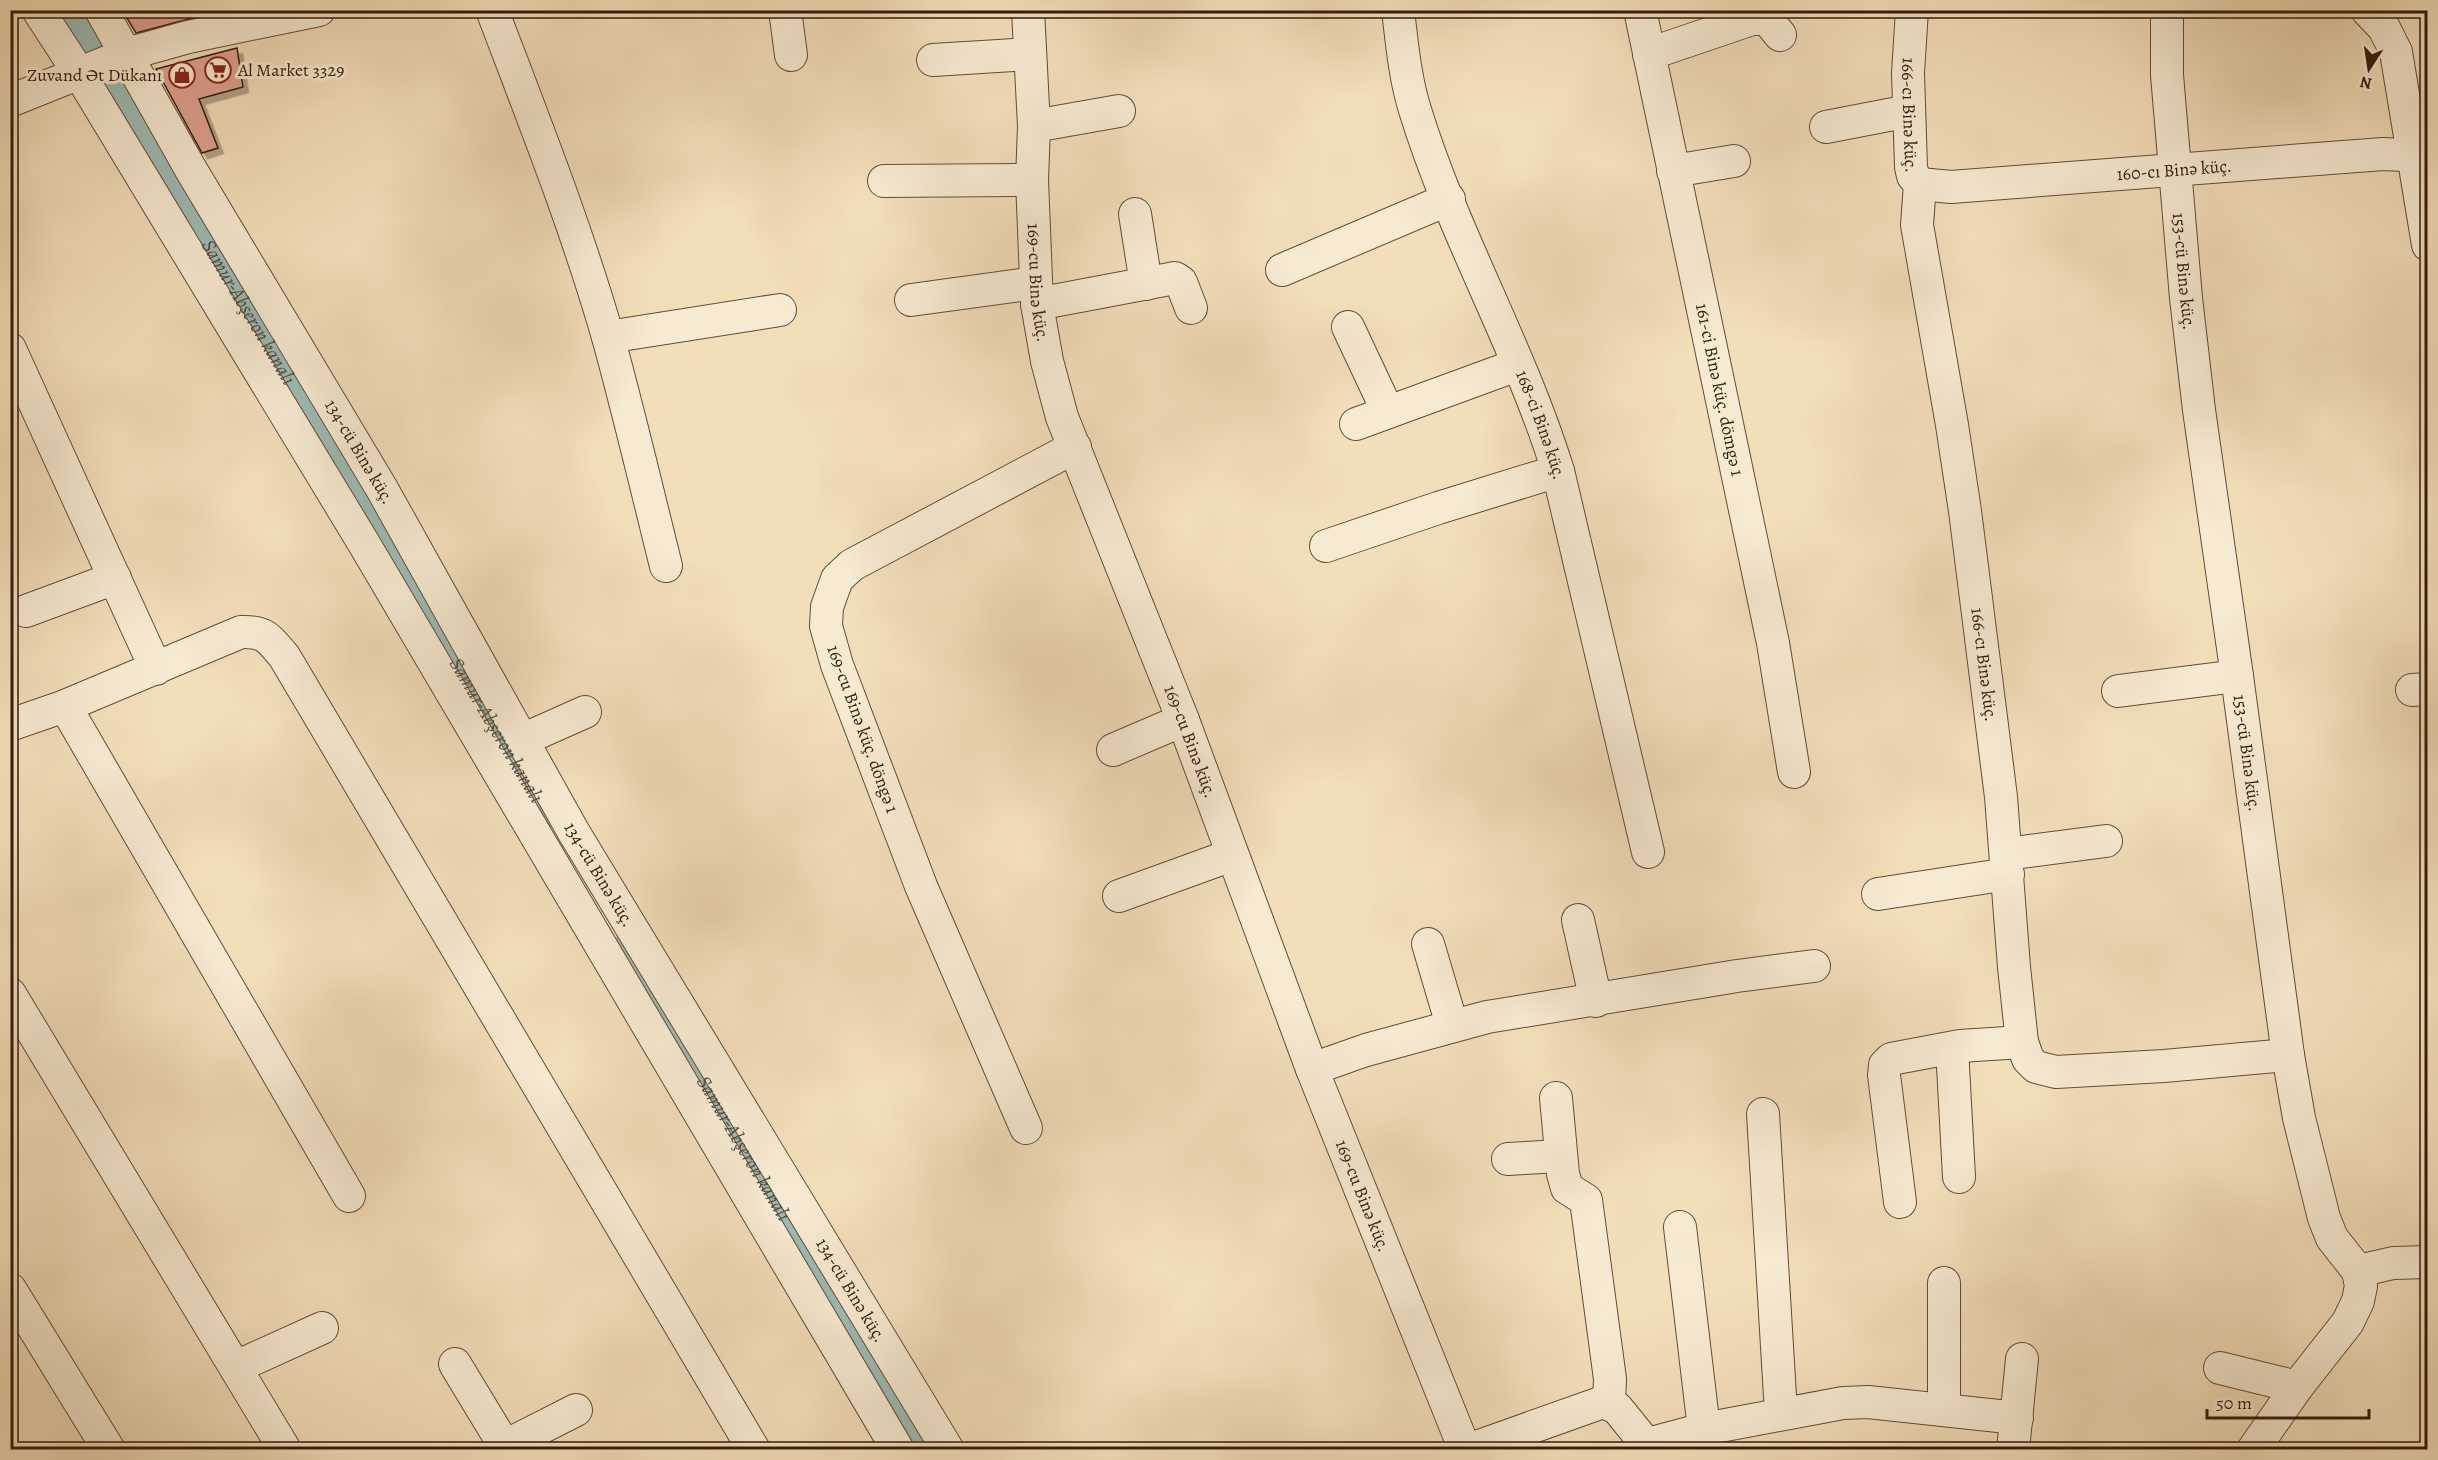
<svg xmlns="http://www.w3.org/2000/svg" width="2438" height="1460" font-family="Alegreya,serif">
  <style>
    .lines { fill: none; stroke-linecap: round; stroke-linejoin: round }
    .canal { stroke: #9dbbb6; stroke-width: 22 }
    .building { fill: #dea291; stroke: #341b0a; stroke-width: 1.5; filter: url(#shadow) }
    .minor-casing { stroke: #644c36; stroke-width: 34 }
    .minor { stroke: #f7ead2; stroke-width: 32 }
    .labels { text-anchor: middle; stroke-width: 6; stroke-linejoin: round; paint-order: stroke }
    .poi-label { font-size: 18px; fill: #341b0a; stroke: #f7ead2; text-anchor: start }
    .street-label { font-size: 18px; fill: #341b0a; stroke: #f7ead2 }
    .water-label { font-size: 20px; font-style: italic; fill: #544b3e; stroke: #f7ead2 }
  </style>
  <defs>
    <filter id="shadow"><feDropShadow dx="5.5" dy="5.5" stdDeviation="0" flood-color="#0004"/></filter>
  </defs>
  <rect width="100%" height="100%" fill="#f3deba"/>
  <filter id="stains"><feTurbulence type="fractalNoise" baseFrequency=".00333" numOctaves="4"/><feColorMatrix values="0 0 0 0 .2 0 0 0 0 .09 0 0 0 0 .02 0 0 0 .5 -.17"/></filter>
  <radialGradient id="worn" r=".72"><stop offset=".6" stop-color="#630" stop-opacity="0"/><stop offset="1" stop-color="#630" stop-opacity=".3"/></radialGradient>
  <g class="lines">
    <g class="canal">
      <path id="s1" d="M70 10 548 816"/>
      <path id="s2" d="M624 945 923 1450"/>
    </g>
  </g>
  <g class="building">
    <polygon points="122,10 204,10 204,15 136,33"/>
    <polygon points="237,48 243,87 199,99 218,148 202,153 156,69"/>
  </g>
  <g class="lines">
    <g class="minor-casing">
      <g id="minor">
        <polyline points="38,10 79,73 366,547 898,1450"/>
        <path id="s3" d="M101 10 190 168 382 489 573 831 948 1450"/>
        <path d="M492 10C533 118 576 226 608 337 629 413 647 490 666 566"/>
        <polyline points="785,10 791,55"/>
        <path id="s4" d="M1028 10 1034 126 1032 180 1037 304 1047 361 1062 417 1183 720 1312 1069 1465 1450"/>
        <path id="s5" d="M1398 10C1402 44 1405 78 1415 110 1453 234 1520 348 1558 471L1648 852"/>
        <path id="s6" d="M1640 10 1773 643 1794 772"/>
        <path id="s7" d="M1912 10 1908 73 1911 167 1913 176 1920 184 1917 225 1952 425 1965 511 2001 797 2014 967 2022 1042 2028 1059 2036 1067 2056 1072 2164 1066 2288 1055"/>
        <path id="s8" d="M2167 10V75L2186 298 2199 410 2237 676 2288 1055 2299 1118 2324 1218 2332 1238 2358 1271 2361 1286 2358 1301 2348 1322 2297 1387 2253 1450"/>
        <polyline points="2367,10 2384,28 2396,52 2428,245"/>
        <polyline points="1649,54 1752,19 1767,19 1780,35"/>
        <polyline points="933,60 1030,54"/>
        <polyline points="10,101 127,54 188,37 319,10"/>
        <polyline points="1034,126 1119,111"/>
        <polyline points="1826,127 1909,111"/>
        <polyline points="1673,171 1734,161"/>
        <polyline points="884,181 1032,180"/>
        <path id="s9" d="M1920 184 1951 187 2383 154 2428 156"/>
        <polyline points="1135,214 1146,284"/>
        <polyline points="1282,270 1449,199"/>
        <polyline points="911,300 1035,283"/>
        <polyline points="1037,304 1175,278 1181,282 1191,308"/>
        <polyline points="1348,327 1388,412"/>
        <polyline points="608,337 780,310"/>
        <polyline points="10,349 156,669"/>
        <polyline points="1356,424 1517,365"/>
        <polyline points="1326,546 1438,508 1558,471"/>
        <polyline points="26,611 115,578"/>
        <polyline points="2412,690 2428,689"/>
        <polyline points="2118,691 2237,676"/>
        <polyline points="65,706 349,1196"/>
        <path d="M10 725 65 706 241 632C266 631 269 639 284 656L754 1450"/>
        <polyline points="522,740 585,712"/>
        <polyline points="1113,750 1183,720"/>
        <polyline points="2006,854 2106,841"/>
        <polyline points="1878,894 2008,874"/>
        <polyline points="1119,896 1232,855"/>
        <polyline points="1578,920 1596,1001"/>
        <polyline points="1428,944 1452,1025"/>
        <polyline points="10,994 285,1450"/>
        <polyline points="1952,1048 1959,1177"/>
        <polyline points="1312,1069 1366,1050 1487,1017 1737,976 1814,966"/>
        <polyline points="1556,1098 1563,1174 1567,1188 1586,1200 1610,1379 1609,1403"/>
        <polyline points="1763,1114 1781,1413"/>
        <polyline points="1026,1128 921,886 837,665 826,626 827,607 837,579 852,565 1075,447"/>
        <polyline points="1508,1159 1561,1156"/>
        <polyline points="1900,1202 1884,1075 1885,1065 1891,1059 1960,1046 2022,1042"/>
        <polyline points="1680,1227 1704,1429"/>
        <polyline points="2358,1271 2393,1263 2428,1262"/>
        <polyline points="10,1289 109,1450"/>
        <polyline points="455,1364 507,1450"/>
        <polyline points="236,1367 322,1328"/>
        <polyline points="2220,1368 2297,1387"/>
        <polyline points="1944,1410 1944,1283"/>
        <polyline points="1648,1444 1704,1429 1843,1403 1868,1402 2017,1418"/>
        <polyline points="505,1446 576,1410"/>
        <polyline points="1468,1450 1603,1402 1617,1408 1651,1450"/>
        <polyline points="2013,1450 2022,1359"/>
      </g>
    </g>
    <use href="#minor" class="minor"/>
  </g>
  <defs>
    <g id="supermarket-ring" transform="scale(1.35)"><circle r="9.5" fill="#f7ead2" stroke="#8f2418" stroke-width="1.5"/><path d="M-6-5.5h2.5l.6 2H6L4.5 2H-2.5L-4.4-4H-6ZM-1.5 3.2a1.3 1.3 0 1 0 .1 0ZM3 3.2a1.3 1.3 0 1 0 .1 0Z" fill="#8f2418"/></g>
    <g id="shop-ring" transform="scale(1.35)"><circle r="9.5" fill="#f7ead2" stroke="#8f2418" stroke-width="1.5"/><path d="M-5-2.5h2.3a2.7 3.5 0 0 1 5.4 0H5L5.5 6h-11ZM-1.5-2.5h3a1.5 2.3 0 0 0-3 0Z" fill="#8f2418"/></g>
  </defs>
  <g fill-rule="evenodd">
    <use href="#supermarket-ring" x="218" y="70"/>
    <use href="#shop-ring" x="182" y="75"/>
  </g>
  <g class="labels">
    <g class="poi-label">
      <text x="238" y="76">Al Market 3329</text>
      <text x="162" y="81" text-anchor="end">Zuvand Ət Dükanı</text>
    </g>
    <g class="street-label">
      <text dy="6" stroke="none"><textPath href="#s7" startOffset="105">166-cı Binə küç.</textPath></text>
      <text dy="6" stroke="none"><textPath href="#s9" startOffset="255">160-cı Binə küç.</textPath></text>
      <text dy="6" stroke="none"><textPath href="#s8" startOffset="262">153-cü Binə küç.</textPath></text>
      <text dy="6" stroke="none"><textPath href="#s4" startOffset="273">169-cu Binə küç.</textPath></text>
      <text dy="6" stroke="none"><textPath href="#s6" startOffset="388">161-ci Binə küç. dömgə 1</textPath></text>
      <text dy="6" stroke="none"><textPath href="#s5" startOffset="441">168-ci Binə küç.</textPath></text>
      <text dy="6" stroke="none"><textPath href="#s3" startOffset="512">134-cü Binə küç.</textPath></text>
      <text dy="6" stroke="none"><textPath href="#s7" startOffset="663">166-cı Binə küç.</textPath></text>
      <text transform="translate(863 729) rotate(70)" y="6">169-cu Binə küç. döngə 1</text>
      <text dy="6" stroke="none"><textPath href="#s4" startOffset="759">169-cu Binə küç.</textPath></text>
      <text dy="6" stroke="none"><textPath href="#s8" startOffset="748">153-cü Binə küç.</textPath></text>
      <text dy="6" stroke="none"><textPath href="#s3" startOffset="998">134-cü Binə küç.</textPath></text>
      <text dy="6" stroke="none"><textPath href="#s4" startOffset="1245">169-cu Binə küç.</textPath></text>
      <text dy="6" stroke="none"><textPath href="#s3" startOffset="1484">134-cü Binə küç.</textPath></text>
    </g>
    <g class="water-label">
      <text dy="7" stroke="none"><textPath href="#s1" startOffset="351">Samur-Abşeron kanalı</textPath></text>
      <text dy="7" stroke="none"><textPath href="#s1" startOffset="837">Samur-Abşeron kanalı</textPath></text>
      <text dy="7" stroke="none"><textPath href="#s2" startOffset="236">Samur-Abşeron kanalı</textPath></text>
    </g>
  </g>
  <rect width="2438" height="1460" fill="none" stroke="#f3deba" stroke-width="36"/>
  <rect x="12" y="12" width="2414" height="1436" fill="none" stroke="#341b0a" stroke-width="3"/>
  <rect x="18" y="18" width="2402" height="1424" fill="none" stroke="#341b0a" stroke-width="1.5"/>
  <g transform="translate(2369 69) rotate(192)" stroke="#f7ead2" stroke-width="4.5" paint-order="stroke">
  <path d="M0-4.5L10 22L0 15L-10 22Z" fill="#341b0a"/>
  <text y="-9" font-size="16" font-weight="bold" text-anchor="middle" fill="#341b0a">N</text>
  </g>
  <path d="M2207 1409v9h162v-9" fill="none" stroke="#341b0a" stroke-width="3"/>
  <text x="2216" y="1409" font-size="18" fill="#341b0a" stroke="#f7ead2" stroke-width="4.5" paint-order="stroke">50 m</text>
  <rect width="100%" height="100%" filter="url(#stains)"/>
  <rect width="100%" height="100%" fill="url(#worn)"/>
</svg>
